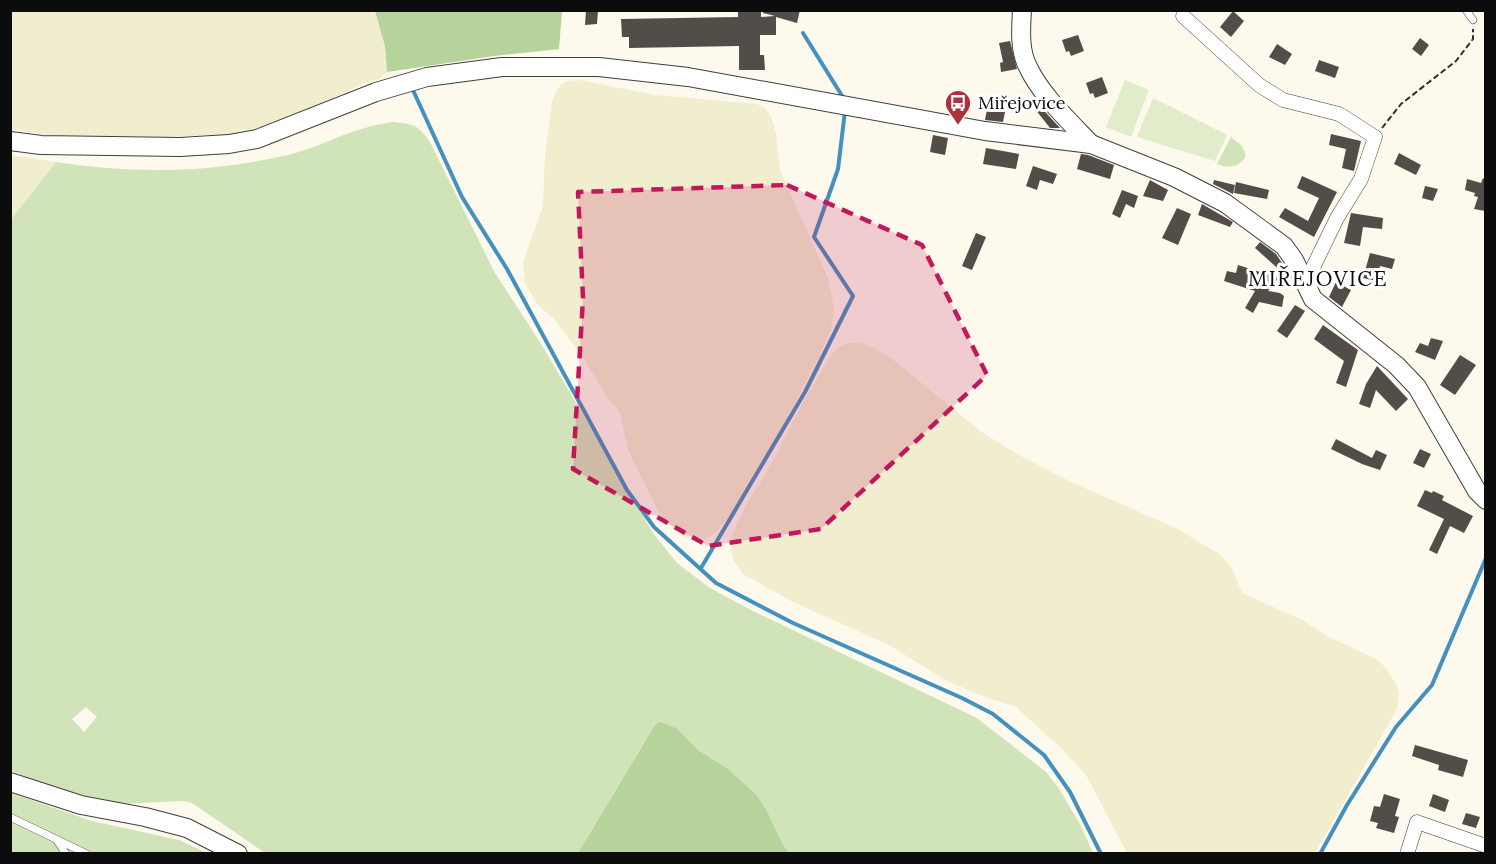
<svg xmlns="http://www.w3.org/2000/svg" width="1496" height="864" font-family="Lora,serif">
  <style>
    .farmland { fill: #f1edcf }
    .green { fill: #d1e4b9; fill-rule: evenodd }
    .forest { fill: #b5d39a }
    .pitch { fill: #e1ecca }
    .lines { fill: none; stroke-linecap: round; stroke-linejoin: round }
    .stream { stroke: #4491c0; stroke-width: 4 }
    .building { fill: #534d49 }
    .service-casing { stroke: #3f3f3f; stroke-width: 8 }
    .minor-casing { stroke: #3f3f3f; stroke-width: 15 }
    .tertiary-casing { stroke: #3f3f3f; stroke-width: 20 }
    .path { stroke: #2e2e2e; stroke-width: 2; stroke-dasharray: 6 3; stroke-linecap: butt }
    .service { stroke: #fff; stroke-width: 7 }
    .minor { stroke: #fff; stroke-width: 14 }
    .tertiary { stroke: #fff; stroke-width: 18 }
    .marked { fill: #c2185b; fill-opacity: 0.2; stroke: #c2185b; stroke-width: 4.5; stroke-dasharray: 12 8; stroke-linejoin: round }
    .labels { text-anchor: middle; stroke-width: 6; stroke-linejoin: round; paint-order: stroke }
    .poi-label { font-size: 18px; fill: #0c0c0c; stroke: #fff; text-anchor: start }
    .quarter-label { font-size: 21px; letter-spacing: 1.5px; fill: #0c0c0c; stroke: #fff }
  </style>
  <rect width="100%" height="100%" fill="#fdf9ec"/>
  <g class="farmland">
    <polygon points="10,11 375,11 385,46 387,72 379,79 363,84 281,121 243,133 167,137 166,139 46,135 11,129"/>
    <polygon points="579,80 655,95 757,104 765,108 771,116 776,133 780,170 828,278 834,308 831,329 818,359 749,490 718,530 710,537 699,540 685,537 672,528 658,511 628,450 620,413 605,394 584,359 554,319 537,304 525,283 523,262 543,206 545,155 552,102 556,91 561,85 567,81"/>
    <polygon points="11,155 56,162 11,221"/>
    <polygon points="849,343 861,343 875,348 891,358 980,431 1017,454 1071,482 1176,528 1219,554 1232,568 1242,593 1302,620 1327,636 1376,659 1384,666 1397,685 1399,695 1397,709 1315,853 1127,853 1086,775 1062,749 1016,707 985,697 947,681 889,645 791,601 743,574 734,561 731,549 733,533 748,501 766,474 803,402 831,355 842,345"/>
  </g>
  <g class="green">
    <path d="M392 122C413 124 418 124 430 142L495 273 540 342 653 533 677 563 710 588 751 610 977 718 1046 772 1058 787 1080 824 1093 853H789L782 843 768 813 727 768 698 750 678 729 655 725 578 853H265L192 803 182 801 120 804 76 794 31 780 11 770 10 221 56 162C133 174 211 173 287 155 314 149 339 135 365 128 373 125 383 124 392 122ZM86 707 97 717 84 732 72 719Z"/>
    <path d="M1231 137 1242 146 1246 155C1241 167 1229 169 1217 164Z"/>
    <polygon points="11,793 92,821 179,840 207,853 11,854"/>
  </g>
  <g class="forest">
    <polygon points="375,11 562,11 559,49 494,56 387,72 385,46"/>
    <polygon points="660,722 678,729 698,750 727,768 757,796 768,813 782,843 789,853 578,853 655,725"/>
  </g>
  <g class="pitch">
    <polygon points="1125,80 1149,90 1131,137 1106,127"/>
    <polygon points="1153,98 1227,135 1215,161 1137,137"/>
  </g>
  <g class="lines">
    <g class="stream">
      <polyline points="803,33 844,99"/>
      <polyline points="412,88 462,197 507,269 627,490 654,527 716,583 793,623 962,698 993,714 1044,755 1070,792 1101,854"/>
      <polyline points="701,568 805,392 853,296 814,237 838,169 845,111"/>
      <polyline points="1320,854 1347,805 1396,727 1432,685 1486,558"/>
    </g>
  </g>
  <g class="building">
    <polygon points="586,10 598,10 597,24 585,25"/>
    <polygon points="738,10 761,10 761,17 775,16 763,13 763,10 800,10 797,23 776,17 776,35 760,35 760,55 764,55 765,70 739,70 739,46 629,48 629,37 622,37 621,19 738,17"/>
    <polygon points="1233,11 1244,21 1231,37 1220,27"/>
    <polygon points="1078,35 1084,51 1071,56 1069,51 1066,52 1062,40"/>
    <polygon points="1420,38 1429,45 1421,56 1412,49"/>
    <polygon points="1010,41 1017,69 1001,72 1000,63 1003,62 999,43"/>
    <polygon points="1277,44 1292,54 1285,65 1269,57"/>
    <polygon points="1319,60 1339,67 1335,78 1315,71"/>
    <polygon points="1102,77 1108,93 1095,98 1093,93 1090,94 1086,83"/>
    <polygon points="988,104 1006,107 1003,122 985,120"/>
    <polygon points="1040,106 1048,115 1060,128 1050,128 1035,109"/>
    <polygon points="1331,134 1361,141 1354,171 1342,168 1346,149 1329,145"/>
    <polygon points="933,135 948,138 945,155 930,152"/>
    <polygon points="986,148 1019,154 1016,169 983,164"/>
    <polygon points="1399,153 1421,165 1416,175 1394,164"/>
    <polygon points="1081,154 1088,155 1114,165 1110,179 1077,169"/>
    <polygon points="1033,166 1057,174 1053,184 1040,180 1037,190 1026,186"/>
    <polygon points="1302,176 1337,192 1314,237 1279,217 1285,208 1308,221 1319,198 1297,188"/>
    <polygon points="1483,178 1485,179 1485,211 1474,209 1478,197 1474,196 1475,193 1465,190 1467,179 1481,183"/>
    <polygon points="1150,180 1168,190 1163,201 1143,196"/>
    <polygon points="1214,180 1235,185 1233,194 1213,184"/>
    <polygon points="1236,182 1269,190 1267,199 1234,193"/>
    <polygon points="1425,186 1438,189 1433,201 1422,198"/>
    <polygon points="1122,190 1138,196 1134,208 1126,204 1120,218 1112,214"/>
    <polygon points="1202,204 1233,222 1230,227 1198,215"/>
    <polygon points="1177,208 1191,214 1178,245 1162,238"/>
    <polygon points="1351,213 1383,218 1382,229 1363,227 1360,246 1344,243"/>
    <polygon points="976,233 986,237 972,270 962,266"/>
    <polygon points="1260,242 1276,254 1286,269 1283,273 1255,248"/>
    <polygon points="1370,253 1395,259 1392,269 1380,266 1376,281 1363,278"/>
    <polygon points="1238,265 1279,278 1268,291 1280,293 1284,296 1282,307 1259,302 1253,313 1245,308 1255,291 1224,281 1227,271 1236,273"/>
    <polygon points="1336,282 1351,290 1342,307 1329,297"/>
    <polygon points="1295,305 1305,311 1287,338 1277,331"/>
    <polygon points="1323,325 1358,350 1346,387 1336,383 1344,361 1314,339"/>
    <polygon points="1431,338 1443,341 1435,360 1415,352 1420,343 1428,346"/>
    <polygon points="1460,355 1476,365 1455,395 1440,385"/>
    <polygon points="1377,366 1408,399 1396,411 1376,390 1370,408 1359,404 1366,384"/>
    <polygon points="1336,439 1372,458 1376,450 1387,455 1380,470 1362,464 1331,449"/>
    <polygon points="1420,449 1431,454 1424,468 1413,463"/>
    <polygon points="1425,490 1432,493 1433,491 1444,496 1442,500 1473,516 1464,533 1450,526 1437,554 1429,550 1444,519 1417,506"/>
    <polygon points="1415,745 1468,760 1463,777 1438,770 1439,765 1412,756"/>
    <polygon points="1384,794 1400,799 1395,816 1399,817 1394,833 1376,828 1378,823 1370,821 1374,806 1380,807"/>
    <polygon points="1433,794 1449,800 1445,812 1429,806"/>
    <polygon points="1466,813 1480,817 1476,828 1462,824"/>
  </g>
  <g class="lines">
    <g class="service-casing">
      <g id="service">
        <polyline points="1466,10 1473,20"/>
        <polyline points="10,817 87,854"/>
        <polyline points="58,842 66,854"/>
      </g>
    </g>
    <g class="minor-casing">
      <g id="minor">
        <polyline points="1183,16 1259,85 1283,100 1339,114 1375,137 1361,179 1337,218 1305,284"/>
        <polyline points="1407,854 1417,822 1486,846"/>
      </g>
    </g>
    <g class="tertiary-casing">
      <g id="tertiary">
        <path d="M1022 10C1021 28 1019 50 1028 67 1041 95 1070 122 1091 144"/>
        <polyline points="10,141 41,145 180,147 229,144 257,139 376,92 427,77 502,67 599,67 688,77 985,131 1091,144 1174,177 1225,203 1284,246 1294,260 1313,299 1396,365 1417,387 1477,491 1486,500"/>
        <polyline points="10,782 81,805 145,817 187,828 238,854"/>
      </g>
    </g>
    <polyline class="path" points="1382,128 1401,104 1456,61 1473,39 1473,29"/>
    <use href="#service" class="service"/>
    <use href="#minor" class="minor"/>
    <use href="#tertiary" class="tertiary"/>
  </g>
  <path class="marked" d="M787 185 922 245 987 375 821 529 708 546 573 469 583 298 578 192Z"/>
  <defs>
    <g id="bus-pin" transform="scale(1.35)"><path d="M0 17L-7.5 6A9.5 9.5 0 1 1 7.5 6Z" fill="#ae313b" stroke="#fff"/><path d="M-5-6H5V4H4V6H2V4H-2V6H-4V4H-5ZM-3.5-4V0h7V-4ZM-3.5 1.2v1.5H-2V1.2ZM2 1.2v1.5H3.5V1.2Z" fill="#fff"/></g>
  </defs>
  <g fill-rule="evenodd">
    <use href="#bus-pin" x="958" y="103"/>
  </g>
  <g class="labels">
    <g class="poi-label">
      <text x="978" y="109">Miřejovice</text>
    </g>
    <g class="quarter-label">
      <text x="1318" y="286">MIŘEJOVICE</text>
    </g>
  </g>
  <rect width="1496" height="864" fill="none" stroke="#0c0c0c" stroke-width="24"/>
</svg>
